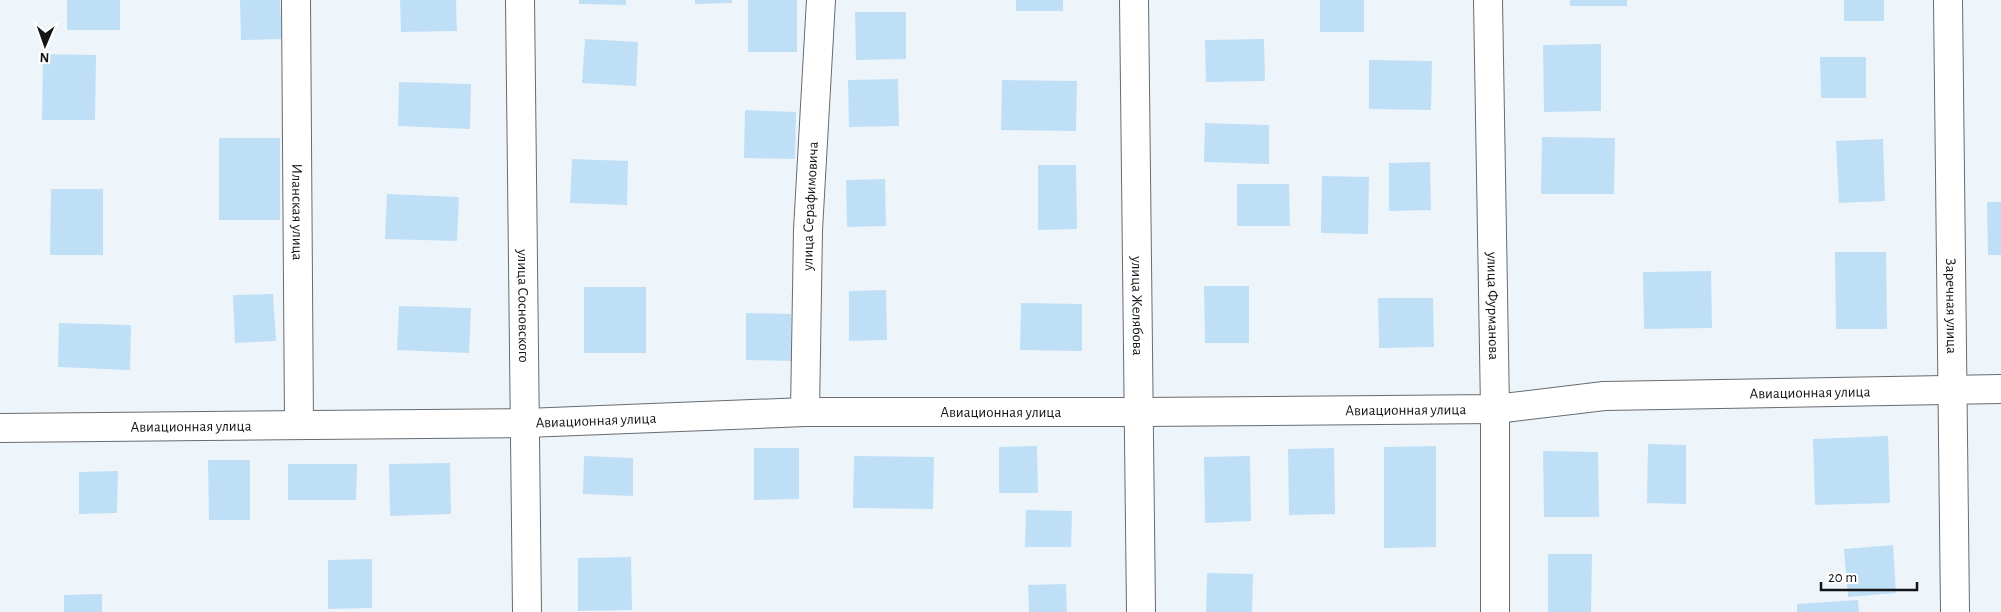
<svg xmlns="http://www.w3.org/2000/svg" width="2001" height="612" font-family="'Alegreya Sans',sans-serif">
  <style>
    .building { fill: #bfdff7 }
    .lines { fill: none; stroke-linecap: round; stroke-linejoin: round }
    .minor-casing { stroke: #666c71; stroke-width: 30 }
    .minor { stroke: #fff; stroke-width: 28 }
    .labels { text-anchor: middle; stroke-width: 5; stroke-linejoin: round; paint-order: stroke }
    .street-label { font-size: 15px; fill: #131517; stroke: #fff }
  </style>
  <rect width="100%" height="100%" fill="#eef5fa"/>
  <g class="building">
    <rect x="67" y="0" width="53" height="30"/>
    <polygon points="240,0 280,0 282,39 241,40"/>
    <polygon points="400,0 456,0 457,31 401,32"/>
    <polygon points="579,0 626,0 626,5 579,4"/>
    <polygon points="695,0 732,0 732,3 695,4"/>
    <rect x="748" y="0" width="49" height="52"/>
    <rect x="1016" y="0" width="47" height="11"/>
    <rect x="1320" y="0" width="44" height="32"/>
    <rect x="1570" y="0" width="57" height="6"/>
    <rect x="1844" y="0" width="40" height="21"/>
    <polygon points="855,12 906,12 906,59 856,60"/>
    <polygon points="585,39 638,42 636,86 582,83"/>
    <polygon points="1264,39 1265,81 1206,82 1205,40"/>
    <polygon points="1601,44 1601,111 1544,112 1543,45"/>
    <polygon points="43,54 96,55 95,120 42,120"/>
    <polygon points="1820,57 1866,57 1866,98 1821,98"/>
    <polygon points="1369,60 1432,61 1431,110 1369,109"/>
    <polygon points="898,79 899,126 849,127 848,80"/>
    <polygon points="1002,80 1077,81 1076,131 1001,130"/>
    <polygon points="399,82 471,84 470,129 398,126"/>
    <polygon points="745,110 796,112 795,159 744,158"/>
    <polygon points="1205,123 1269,125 1269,164 1204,162"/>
    <polygon points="1542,137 1615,138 1614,194 1541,194"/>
    <rect x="219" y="138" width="61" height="82"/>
    <polygon points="1883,139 1885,201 1839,203 1836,141"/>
    <polygon points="572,159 628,161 627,205 570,203"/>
    <polygon points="1430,162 1431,210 1389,211 1389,163"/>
    <polygon points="1038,165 1076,165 1077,229 1038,230"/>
    <polygon points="1322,176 1369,177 1368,234 1321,233"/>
    <polygon points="885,179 886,226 847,227 846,180"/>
    <polygon points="1237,184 1289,184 1290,226 1237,226"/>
    <polygon points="51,189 103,189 103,255 50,255"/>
    <polygon points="387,194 459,197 457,241 385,239"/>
    <polygon points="1987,202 2001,202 2001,255 1988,255"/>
    <polygon points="1835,252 1886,252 1887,329 1836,329"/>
    <polygon points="1711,271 1712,328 1644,329 1643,272"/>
    <polygon points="1204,286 1249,286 1249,343 1205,343"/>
    <rect x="584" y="287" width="62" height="66"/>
    <polygon points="886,290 887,340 849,341 849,291"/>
    <polygon points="273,294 276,341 235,343 233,295"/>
    <polygon points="1378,298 1433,298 1434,347 1379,348"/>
    <polygon points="1021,303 1082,304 1082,351 1020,350"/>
    <polygon points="399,306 471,308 469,353 397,350"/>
    <polygon points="746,313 791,314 791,361 746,360"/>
    <polygon points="59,323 131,325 130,370 58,367"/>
    <polygon points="1888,436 1890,503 1815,505 1813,439"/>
    <polygon points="1648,444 1686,445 1686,504 1647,503"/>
    <polygon points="1037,446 1038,493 999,493 999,447"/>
    <polygon points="1436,446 1436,547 1384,548 1384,447"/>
    <polygon points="754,448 799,448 799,499 754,500"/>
    <polygon points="1334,448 1335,514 1289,515 1288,449"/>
    <polygon points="1543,451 1598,452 1599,517 1544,517"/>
    <polygon points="584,456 633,458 633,496 583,494"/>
    <polygon points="854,456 934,457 933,509 853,508"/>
    <polygon points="1250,456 1251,521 1205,523 1204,457"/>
    <polygon points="208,460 250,460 250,520 209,520"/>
    <polygon points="450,463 451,514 390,516 389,464"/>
    <polygon points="288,464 357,464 356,500 288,500"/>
    <polygon points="118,471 117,513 79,514 79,472"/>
    <polygon points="1026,510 1072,511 1071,547 1025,547"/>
    <polygon points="1893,545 1896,593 1848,597 1844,549"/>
    <polygon points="1548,554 1592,554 1591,612 1548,612"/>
    <polygon points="631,557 632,610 578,611 578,558"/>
    <polygon points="372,559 372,608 328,609 328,560"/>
    <polygon points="1207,573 1253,574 1252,612 1206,612"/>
    <polygon points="1066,584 1067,612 1029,612 1028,585"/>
    <polygon points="102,594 102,612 64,612 64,595"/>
    <polygon points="1858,600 1859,612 1797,612 1797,604"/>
  </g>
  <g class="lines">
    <g class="minor-casing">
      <g id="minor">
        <path id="s1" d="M296 0 299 424"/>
        <path id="s2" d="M520 0 527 612"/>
        <path id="s3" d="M1134 0 1141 612"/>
        <path id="s4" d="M1488 0 1495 409V612"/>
        <path id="s5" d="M1948 0 1955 612"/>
        <path id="s6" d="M805 412 808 230 821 0"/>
        <path id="s7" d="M0 428 526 423 805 412H1139L1495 409 1604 396 2001 389"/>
      </g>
    </g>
    <use href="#minor" class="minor"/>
  </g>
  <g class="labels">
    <g class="street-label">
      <text dy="5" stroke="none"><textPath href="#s6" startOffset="206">улица Серафимовича</textPath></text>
      <text dy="5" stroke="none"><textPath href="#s1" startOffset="212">Иланская улица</textPath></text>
      <text dy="5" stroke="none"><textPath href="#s2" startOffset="306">улица Сосновского</textPath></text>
      <text dy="5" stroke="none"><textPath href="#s3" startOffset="306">улица Желябова</textPath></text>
      <text dy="5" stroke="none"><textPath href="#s4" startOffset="306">улица Фурманова</textPath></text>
      <text dy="5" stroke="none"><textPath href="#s5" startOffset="306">Заречная улица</textPath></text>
      <text dy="5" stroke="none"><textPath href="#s7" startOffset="1811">Авиационная улица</textPath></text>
      <text dy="5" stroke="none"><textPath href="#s7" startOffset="1406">Авиационная улица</textPath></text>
      <text dy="5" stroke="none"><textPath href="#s7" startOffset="1001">Авиационная улица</textPath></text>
      <text dy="5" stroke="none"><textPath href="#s7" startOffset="596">Авиационная улица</textPath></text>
      <text dy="5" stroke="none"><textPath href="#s7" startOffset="191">Авиационная улица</textPath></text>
    </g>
  </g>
  <g transform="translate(45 45) rotate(182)" stroke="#ffffff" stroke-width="4" paint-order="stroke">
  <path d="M0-4L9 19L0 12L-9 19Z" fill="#131517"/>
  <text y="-8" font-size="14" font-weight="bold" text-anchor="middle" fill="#131517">N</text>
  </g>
  <path d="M1821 582v8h96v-8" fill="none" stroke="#131517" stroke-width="2.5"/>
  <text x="1828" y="582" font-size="15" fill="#131517" stroke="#ffffff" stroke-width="4" paint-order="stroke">20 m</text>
</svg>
